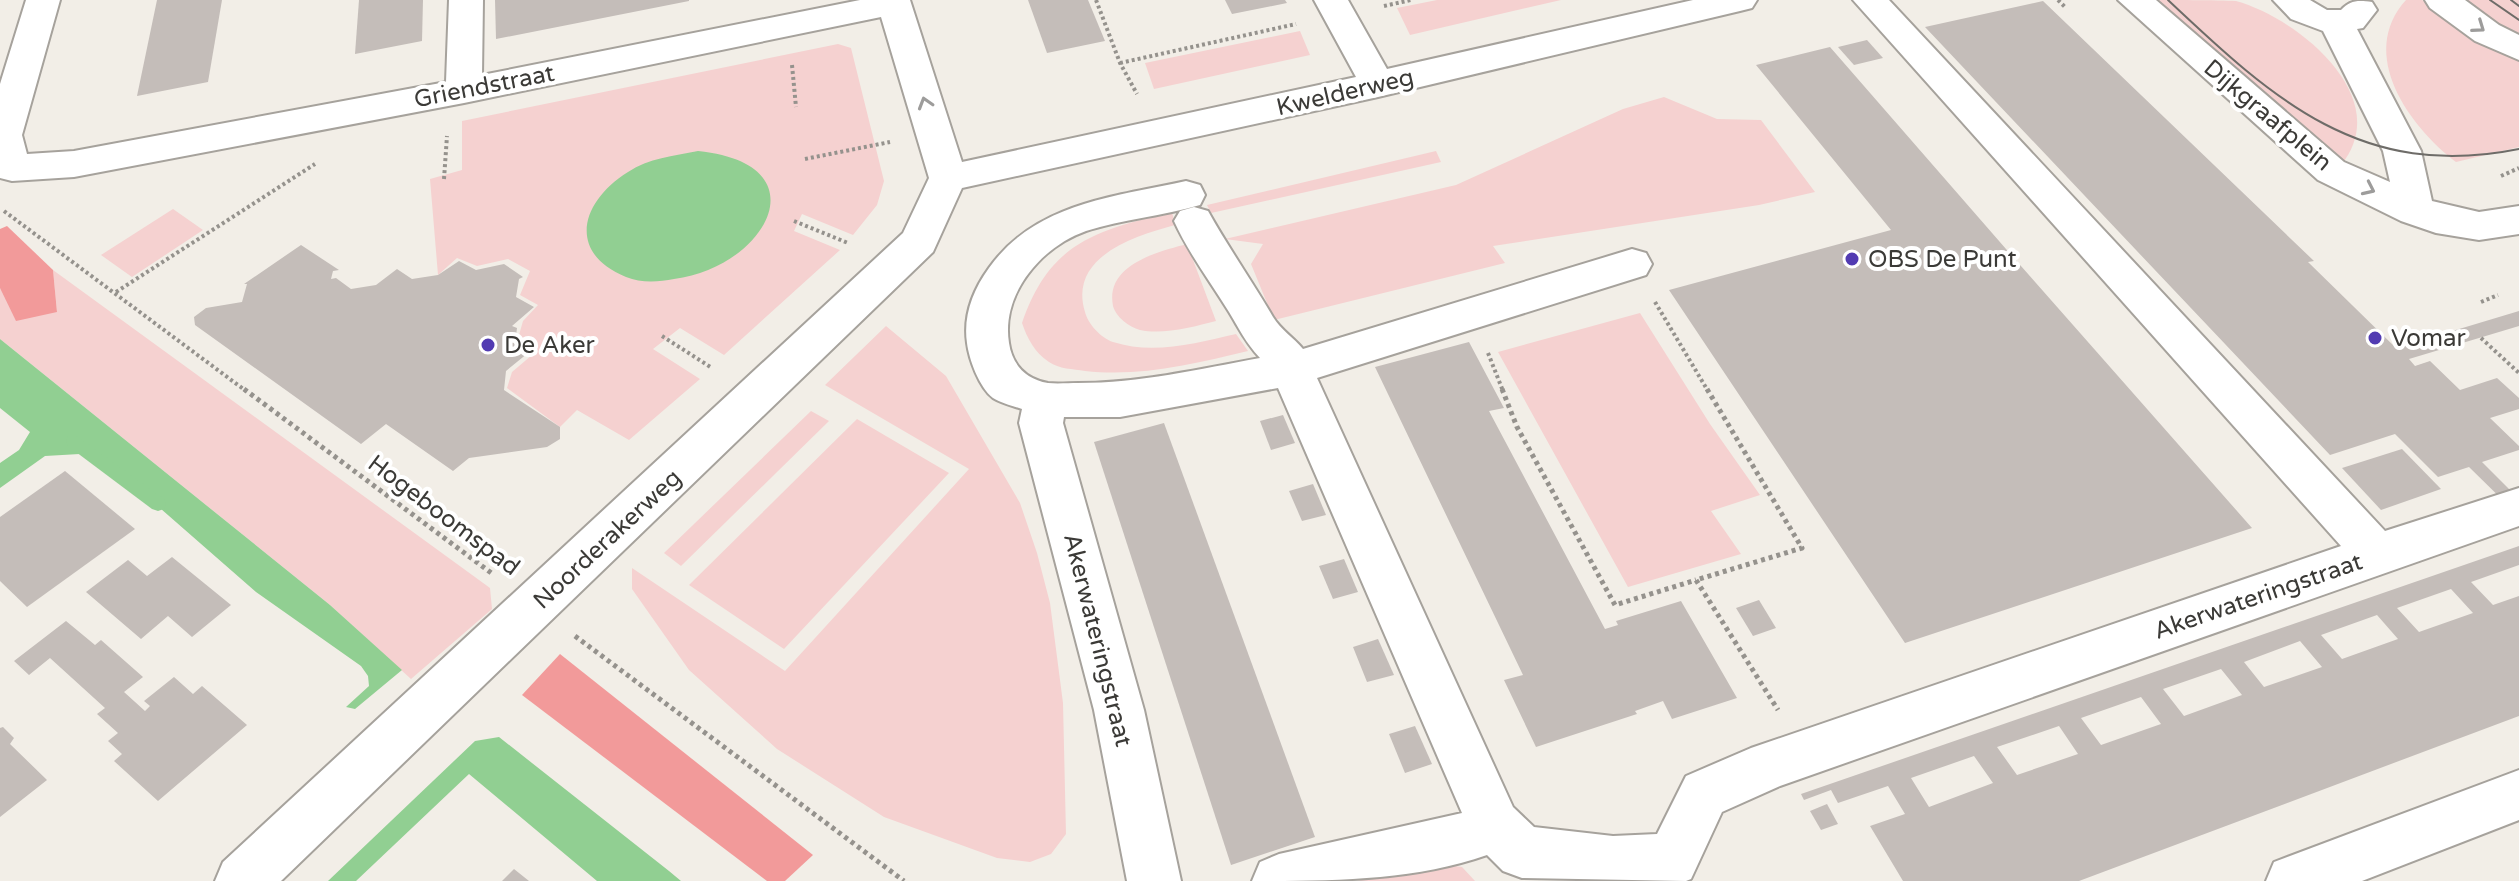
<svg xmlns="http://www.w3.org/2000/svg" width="2519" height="881" font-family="'Varela Round',sans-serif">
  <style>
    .green { fill: #f5d1d0 }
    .forest { fill: #f29a9a }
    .water { fill: #91cf92 }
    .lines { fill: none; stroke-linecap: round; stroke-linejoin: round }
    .stream { fill: #91cf92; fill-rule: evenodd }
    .building { fill: #c4bdb9; fill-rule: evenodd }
    .minor-casing { stroke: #a6a29c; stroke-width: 4 }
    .path-far1 { stroke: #95928d; stroke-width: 4; stroke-dasharray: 3 3; stroke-linecap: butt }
    .path { stroke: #95928d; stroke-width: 5; stroke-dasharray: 4 4; stroke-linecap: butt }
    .minor { fill: #fff; fill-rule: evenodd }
    .tram { stroke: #6e6c68; stroke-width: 2 }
    .oneway { stroke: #9d9c9b }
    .poi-dot { fill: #523bb2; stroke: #fff; stroke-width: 3 }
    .labels { text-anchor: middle; stroke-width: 8; stroke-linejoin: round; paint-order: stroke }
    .street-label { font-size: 24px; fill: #3b3a37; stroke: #fff }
    .poi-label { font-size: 24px; fill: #3b3a37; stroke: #fff; text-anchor: start }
  </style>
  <rect width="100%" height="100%" fill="#f2eee7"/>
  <g class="green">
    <polygon points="1437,0 1561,0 1410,35 1397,8"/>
    <path d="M2150 0C2171 0 2217 0 2236 1 2298 18 2396 98 2341 165Z"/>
    <path d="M2406 0H2422L2473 34 2519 58V147L2456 162C2409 126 2357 54 2406 0Z"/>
    <polygon points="2453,0 2519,0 2519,39"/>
    <polygon points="1300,31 1310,55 1154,89 1145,63"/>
    <polygon points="838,44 851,48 884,181 877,205 853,235 802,214 794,231 840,250 724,355 680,328 653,349 700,379 629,440 577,410 560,427 507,388 512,372 532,355 517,342 523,321 538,305 520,295 530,271 508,259 477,266 457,258 438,275 430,179 462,170 462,121"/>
    <polygon points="1664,97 1717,119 1761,120 1815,192 1759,205 1493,246 1505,263 1274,320 1251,264 1263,244 1225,239 1456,185 1623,109"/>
    <polygon points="1436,151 1441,162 1211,213 1207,205"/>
    <polygon points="173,209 203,230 132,277 101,255"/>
    <path d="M1172 212 1175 225C1134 236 1068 257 1085 312 1088 324 1101 338 1113 342 1153 355 1197 343 1236 334L1248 351C1193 364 1142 377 1085 371 1073 369 1059 369 1049 362 1035 353 1027 338 1022 323 1050 242 1095 231 1172 212Z"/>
    <path d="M1187 244 1216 321C1193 327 1163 335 1140 330 1129 327 1116 317 1113 306 1105 265 1157 252 1187 244Z"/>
    <polygon points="53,270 490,588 492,609 411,679 330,605 0,339 0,288 57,311"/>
    <polygon points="1640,313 1710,424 1760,495 1711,511 1741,554 1628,587 1498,352"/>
    <polygon points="886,326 946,376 1020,503 1037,553 1050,603 1063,703 1066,834 1051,854 1030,862 997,858 884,817 777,749 689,670 632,589 632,568 785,671 969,469 825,385"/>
    <polygon points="811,411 829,421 681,566 664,553"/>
    <polygon points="857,419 949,473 784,649 689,585"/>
    <polygon points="1431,863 1462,867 1475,881 1357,881"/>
  </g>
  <g class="forest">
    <polygon points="7,226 53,270 57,312 16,321 0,288 0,229"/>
    <polygon points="560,654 813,855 785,881 767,881 522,695"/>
  </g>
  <g class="water">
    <path d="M698 151C824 164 766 267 674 279 658 282 641 283 626 277 567 253 580 202 628 172 649 158 673 156 698 151Z"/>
    <polygon points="0,339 330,605 402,670 355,709 346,707 369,686 368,676 361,666 256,592 97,453 45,456 0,488 0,463 19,450 30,432 0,408"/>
    <polygon points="499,737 669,871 681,881 597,881 469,774 356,881 328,881 475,741"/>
  </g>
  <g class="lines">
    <polygon class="stream" points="74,434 164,499 166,504 164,509 158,511 152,509 68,446 66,441 68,436"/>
  </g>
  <g class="building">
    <polygon points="157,0 222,0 208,82 137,96"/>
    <polygon points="359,0 423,0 422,41 355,54"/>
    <polygon points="495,0 689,0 689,1 496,39"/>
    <polygon points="1028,0 1088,0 1105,41 1047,53"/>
    <polygon points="1225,0 1285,0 1287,3 1232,14"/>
    <polygon points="2043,1 2314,261 2308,262 2396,348 2519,311 2519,326 2409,359 2415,366 2430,361 2460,390 2497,378 2519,398 2519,409 2490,418 2519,446 2519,450 2482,462 2519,499 2519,516 2469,467 2438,477 2395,434 2330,455 1925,27"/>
    <polygon points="1867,40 1883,58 1854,65 1838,47"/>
    <polygon points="1830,47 2006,249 2252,528 1905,643 1669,290 1891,230 1756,65"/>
    <polygon points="301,245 339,270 333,271 331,279 336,278 351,289 376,285 397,269 412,279 438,275 459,261 476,270 504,264 523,277 519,279 516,297 534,307 512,326 517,328 516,336 509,340 528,353 506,371 504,390 560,427 560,439 547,447 469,458 453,471 386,424 361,444 195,325 194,317 206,308 242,302 247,284 244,284"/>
    <polygon points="1469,342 1504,408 1489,411 1605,629 1618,625 1616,621 1681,601 1737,698 1672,719 1663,701 1635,711 1637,714 1536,747 1504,680 1523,675 1375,367"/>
    <polygon points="1283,415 1295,443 1271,450 1260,421"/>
    <polygon points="1164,423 1315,837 1231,865 1094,442"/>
    <polygon points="2402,449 2441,489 2381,510 2342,468"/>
    <polygon points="65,471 135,529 27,607 0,581 0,517"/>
    <polygon points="1313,484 1326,515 1302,521 1289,491"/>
    <path d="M2519 546V565L2471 582 2493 605 2519 596V716L2079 881H1903L1870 826 1905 814 1888 786 1838 803 1831 790 1804 800 1801 794ZM2451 589 2473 613 2419 632 2397 608ZM2377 615 2398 639 2342 659 2321 635ZM2300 641 2322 667 2264 687 2244 662ZM2221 669 2242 695 2184 716 2163 689ZM2141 697 2161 724 2101 745 2081 718ZM2059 726 2078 754 2017 775 1997 747ZM1974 756 1993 783 1929 807 1911 778Z"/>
    <polygon points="172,557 231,605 192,637 168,616 141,639 86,592 128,560 147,576"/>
    <polygon points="1344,559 1358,592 1333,599 1319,566"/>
    <polygon points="1759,600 1776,628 1753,636 1736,608"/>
    <polygon points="66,621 95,645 101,640 143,677 124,692 145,711 150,706 144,701 174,677 193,694 202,686 247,725 158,801 114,761 122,754 108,741 118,733 97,714 105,708 50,658 29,675 14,661"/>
    <polygon points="1378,639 1394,675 1367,682 1353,647"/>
    <polygon points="1415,726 1432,764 1405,773 1389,734"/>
    <polygon points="3,727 14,738 10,744 47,780 0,817 0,728"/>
    <polygon points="1827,804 1838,824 1821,830 1810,811"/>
    <polygon points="514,869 529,881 502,881"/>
  </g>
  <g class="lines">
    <g class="minor-casing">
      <g id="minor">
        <polygon points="26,0 60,0 22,135 27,154 74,151 446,82 449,0 483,0 482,75 860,0 910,0 962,162 1356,77 1314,0 1348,0 1387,69 1693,0 1757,0 1752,8 1740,11 1378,97 962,188 933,252 281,881 215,881 223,862 903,233 929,178 881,17 464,103 74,177 12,181 0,178 0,84"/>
        <path d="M1853 0H1889L2385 531 2519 488V526L1780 786 1722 812 1691 879 1686 881 1522 878 1503 871 1487 855C1413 881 1331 881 1252 881L1260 862 1279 854 1462 813 1278 388 1120 417H1064L1063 423 1144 710 1181 881H1127L1094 710 1019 423 1022 409C1013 406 1001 403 993 398 979 387 969 359 967 343 963 316 973 290 989 268 1035 203 1113 197 1186 181L1200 185 1205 195 1200 205C1163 216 1123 219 1086 231 1041 247 1001 294 1009 343 1012 364 1025 379 1048 383 1057 384 1069 383 1078 383 1140 383 1199 369 1260 358 1245 342 1240 330 1229 312 1210 281 1189 254 1174 221L1180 211 1194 207 1208 211C1228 247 1252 281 1273 317 1280 329 1294 338 1303 349L1632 249 1646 253 1652 264 1646 275 1317 378 1513 807 1534 827 1613 836 1657 834 1686 776 1751 748 2341 546Z"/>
        <path d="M2118 0H2156L2344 162 2390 182 2383 151 2323 31 2291 19 2273 0H2310L2327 10H2341C2350 0 2358 0 2372 2L2377 10 2363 28 2357 29 2421 151 2432 201 2479 212 2519 206V234L2479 240 2436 233 2401 221 2318 180Z"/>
        <polygon points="2425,0 2465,0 2499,25 2519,35 2519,60 2475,41 2430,8"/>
        <polygon points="2519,770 2519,820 2362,881 2266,881 2274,862"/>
      </g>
    </g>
    <g class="path-far1">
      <polyline points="1096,0 1120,63 1137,94"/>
      <polyline points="2058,0 2065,7"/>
      <polyline points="1384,6 1411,0"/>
      <polyline points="1120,63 1296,24"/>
      <polyline points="792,65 796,107"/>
      <polyline points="805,159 890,142"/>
      <polyline points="2501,176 2519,168"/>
      <polyline points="444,179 447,136"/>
      <polyline points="4,211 246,391"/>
      <polyline points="794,221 848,243"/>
      <polyline points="116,292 315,164"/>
      <polyline points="1655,302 1708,391"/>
      <polyline points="2481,302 2498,295"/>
      <polyline points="662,336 712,368"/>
      <polyline points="2481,338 2519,373"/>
      <polyline points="1488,353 1503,391"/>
    </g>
    <g class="path">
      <polyline points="244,389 494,575"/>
      <polyline points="1502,389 1517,427 1615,605 1696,580"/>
      <polyline points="1707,389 1802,548 1696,580 1778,710"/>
      <polyline points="575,636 904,881"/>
    </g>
    <use href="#minor" class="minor"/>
    <g class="tram">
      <path d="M2168 0C2274 100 2362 181 2519 149"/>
      <polyline points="2490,0 2519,20"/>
      <polyline points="2511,0 2519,6"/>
    </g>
  </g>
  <defs><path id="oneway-chevron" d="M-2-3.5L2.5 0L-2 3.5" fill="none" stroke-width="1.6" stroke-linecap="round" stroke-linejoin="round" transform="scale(2)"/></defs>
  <g class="oneway">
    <use href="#oneway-chevron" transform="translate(2479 27) rotate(35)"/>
    <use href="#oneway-chevron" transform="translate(925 103) rotate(-107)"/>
    <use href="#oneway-chevron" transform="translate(2369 189) rotate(25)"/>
  </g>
  <g class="poi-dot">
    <circle cx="1852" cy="259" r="8"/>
    <circle cx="2375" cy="338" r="8"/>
    <circle cx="488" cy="345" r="8"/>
  </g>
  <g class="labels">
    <g class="street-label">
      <text transform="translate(484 86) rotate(-11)" y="8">Griendstraat</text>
      <text transform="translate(1345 92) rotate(-13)" y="8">Kwelderweg</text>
      <text transform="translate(2268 115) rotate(40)" y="8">Dijkgraafplein</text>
      <text transform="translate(444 515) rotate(37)" y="8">Hogeboomspad</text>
      <text transform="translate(607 539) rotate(-43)" y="8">Noorderakerweg</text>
      <text transform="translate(2258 596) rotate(-19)" y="8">Akerwateringstraat</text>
      <text transform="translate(1098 640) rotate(76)" y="8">Akerwateringstraat</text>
    </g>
    <g class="poi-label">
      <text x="1868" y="267">OBS De Punt</text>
      <text x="2391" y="346">Vomar</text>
      <text x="504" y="353">De Aker</text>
    </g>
  </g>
</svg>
